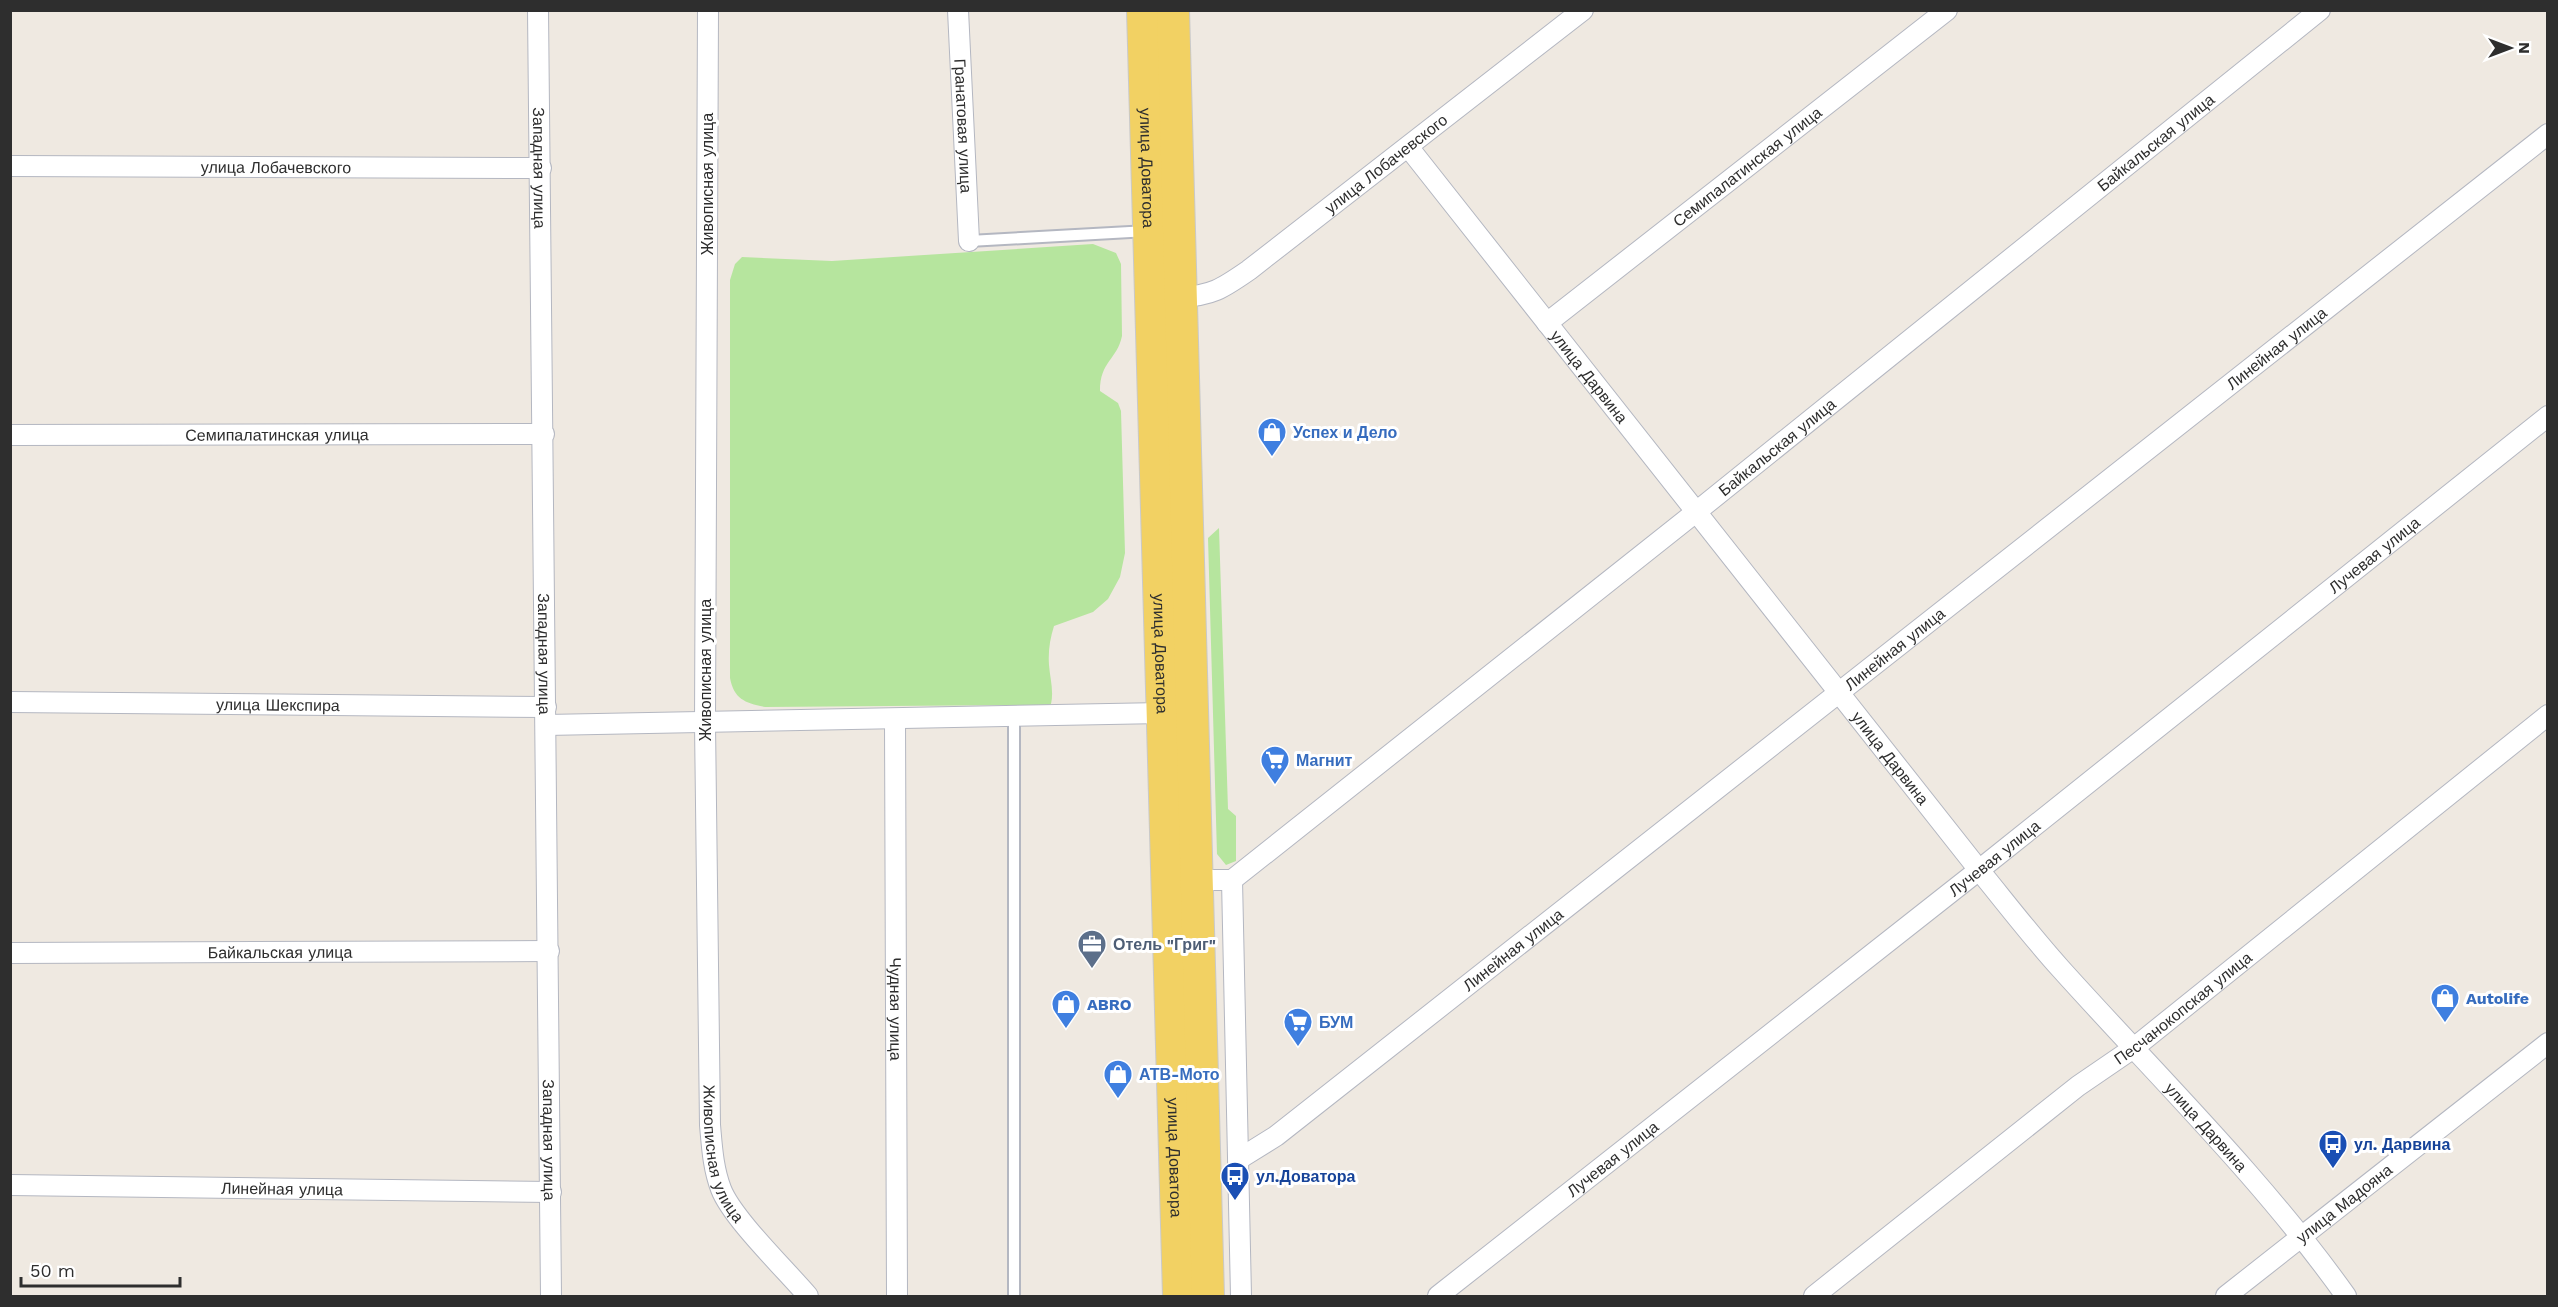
<svg xmlns="http://www.w3.org/2000/svg" width="2558" height="1307" font-family="'Work Sans',sans-serif">
  <style>
    .green { fill: #b6e59e }
    .lines { fill: none; stroke-linecap: round; stroke-linejoin: round }
    .service-casing { stroke: #b4b7c1; stroke-width: 14 }
    .minor-casing { stroke: #b4b7c1; stroke-width: 22 }
    .primary-casing { stroke: #c9c9c9; stroke-width: 34 }
    .service { stroke: #fff; stroke-width: 10 }
    .minor { stroke: #fff; stroke-width: 20 }
    .primary { stroke: #f2d163; stroke-width: 32 }
    .labels { text-anchor: middle; stroke-width: 6; stroke-linejoin: round; paint-order: stroke }
    .street-label { font-size: 16px; fill: #2e2e2e; stroke: #fff }
    .shop-label { font-size: 16px; font-weight: bold; fill: #366cbe; stroke: #fff; text-anchor: start }
    .service-label { font-size: 16px; font-weight: bold; fill: #4e5e75; stroke: #fff; text-anchor: start }
    .transit-label { font-size: 16px; font-weight: bold; fill: #164399; stroke: #fff; text-anchor: start }
  </style>
  <rect width="100%" height="100%" fill="#efe9e1"/>
  <g class="green">
    <path d="M1093 244 1116 253 1121 264 1122 336C1117 360 1100 361 1100 391L1118 403 1121 411 1125 553 1120 577 1108 599 1093 612 1054 626C1050 639 1048 651 1049 665 1050 678 1054 691 1051 704L1044 707 1017 705 765 707C745 703 734 699 730 678V280L735 264 742 257 832 261Z"/>
    <polygon points="1219,528 1228,809 1236,816 1236,861 1226,865 1217,854 1208,538"/>
  </g>
  <g class="lines">
    <g class="service-casing">
      <g id="service">
        <polyline points="969,241 1148,231"/>
        <polyline points="1014,716 1014,1296"/>
      </g>
    </g>
    <g class="minor-casing">
      <g id="minor">
        <path id="s1" d="M538 10 551 1296"/>
        <path id="s2" d="M708 10 705 724 710 1125C712 1147 713 1168 721 1189 732 1218 786 1270 808 1296"/>
        <path id="s3" d="M958 10 969 241"/>
        <path id="s4" d="M1409 148 1979 870C2006 903 2032 937 2060 968 2157 1076 2262 1178 2346 1296"/>
        <path id="s5" d="M10 166 541 168"/>
        <path id="s6" d="M1180 297C1212 296 1223 288 1249 270L1583 10"/>
        <path id="s7" d="M1547 323 1947 10"/>
        <path id="s8" d="M10 435 544 434"/>
        <path id="s9" d="M10 702 546 707"/>
        <path id="s10" d="M895 719 897 1296"/>
        <polyline points="546,725 1162,713"/>
        <polyline points="1197,880 1232,880 1241,1296"/>
        <path id="s11" d="M1232 880 1696 512 2320 10"/>
        <path id="s12" d="M10 953 549 951"/>
        <path id="s13" d="M1239 1159 1276 1136 2548 134"/>
        <path id="s14" d="M10 1185 551 1192"/>
        <path id="s15" d="M1438 1296 1979 870 2548 416"/>
        <path id="s16" d="M1814 1296 2078 1086 2135 1047 2548 715"/>
        <path id="s17" d="M2226 1296 2548 1043"/>
      </g>
    </g>
    <g class="primary-casing">
      <g id="primary">
        <path id="s18" d="M1143 10 1179 1296"/>
        <polyline points="1173,10 1208,1296"/>
      </g>
    </g>
    <use href="#service" class="service"/>
    <use href="#minor" class="minor"/>
    <use href="#primary" class="primary"/>
  </g>
  <defs>
    <g id="shop-pin" transform="scale(1.5)"><path d="M0 17L-7.5 6A9.5 9.5 0 1 1 7.5 6Z" fill="#3f7fe0" stroke="#fff"/><path d="M-5-2.5h2.3a2.7 3.5 0 0 1 5.4 0H5L5.5 6h-11ZM-1.5-2.5h3a1.5 2.3 0 0 0-3 0Z" fill="#fff"/></g>
    <g id="supermarket-pin" transform="scale(1.5)"><path d="M0 17L-7.5 6A9.5 9.5 0 1 1 7.5 6Z" fill="#3f7fe0" stroke="#fff"/><path d="M-6-5.5h2.5l.6 2H6L4.5 2H-2.5L-4.4-4H-6ZM-1.5 3.2a1.3 1.3 0 1 0 .1 0ZM3 3.2a1.3 1.3 0 1 0 .1 0Z" fill="#fff"/></g>
    <g id="office-pin" transform="scale(1.5)"><path d="M0 17L-7.5 6A9.5 9.5 0 1 1 7.5 6Z" fill="#5c6f8a" stroke="#fff"/><path d="M-6-3h4V-5.5h4V-3h4V5H-6ZM-1-4.5V-3h2v-1.5ZM-6 0V1H6V0Z" fill="#fff"/></g>
    <g id="bus-pin" transform="scale(1.5)"><path d="M0 17L-7.5 6A9.5 9.5 0 1 1 7.5 6Z" fill="#1a4fb4" stroke="#fff"/><path d="M-5-6H5V4H4V6H2V4H-2V6H-4V4H-5ZM-3.5-4V0h7V-4ZM-3.5 1.2v1.5H-2V1.2ZM2 1.2v1.5H3.5V1.2Z" fill="#fff"/></g>
  </defs>
  <g fill-rule="evenodd">
    <use href="#shop-pin" x="1272" y="432"/>
    <use href="#supermarket-pin" x="1275" y="760"/>
    <use href="#office-pin" x="1092" y="944"/>
    <use href="#shop-pin" x="2445" y="998"/>
    <use href="#shop-pin" x="1066" y="1004"/>
    <use href="#supermarket-pin" x="1298" y="1022"/>
    <use href="#shop-pin" x="1118" y="1074"/>
    <use href="#bus-pin" x="2333" y="1144"/>
    <use href="#bus-pin" x="1235" y="1176"/>
  </g>
  <g class="labels">
    <g class="street-label">
      <text dy="6" stroke="none"><textPath href="#s3" startOffset="116">Гранатовая улица</textPath></text>
      <text dy="6" stroke="none"><textPath href="#s11" startOffset="1182">Байкальская улица</textPath></text>
      <text dy="6" stroke="none"><textPath href="#s6" startOffset="249">улица Лобачевского</textPath></text>
      <text dy="6" stroke="none"><textPath href="#s5" startOffset="266">улица Лобачевского</textPath></text>
      <text dy="6" stroke="none"><textPath href="#s7" startOffset="254">Семипалатинская улица</textPath></text>
      <text dy="6" stroke="none"><textPath href="#s1" startOffset="158">Западная улица</textPath></text>
      <text dy="6" stroke="none"><textPath href="#s18" startOffset="158">улица Доватора</textPath></text>
      <text transform="translate(707 184) rotate(-90)" y="6">Живописная улица</text>
      <text dy="6" stroke="none"><textPath href="#s13" startOffset="1317">Линейная улица</textPath></text>
      <text dy="6" stroke="none"><textPath href="#s4" startOffset="291">улица Дарвина</textPath></text>
      <text dy="6" stroke="none"><textPath href="#s8" startOffset="267">Семипалатинская улица</textPath></text>
      <text dy="6" stroke="none"><textPath href="#s11" startOffset="696">Байкальская улица</textPath></text>
      <text dy="6" stroke="none"><textPath href="#s15" startOffset="1194">Лучевая улица</textPath></text>
      <text dy="6" stroke="none"><textPath href="#s13" startOffset="831">Линейная улица</textPath></text>
      <text dy="6" stroke="none"><textPath href="#s1" startOffset="644">Западная улица</textPath></text>
      <text dy="6" stroke="none"><textPath href="#s18" startOffset="644">улица Доватора</textPath></text>
      <text transform="translate(705 670) rotate(-90)" y="6">Живописная улица</text>
      <text dy="6" stroke="none"><textPath href="#s9" startOffset="268">улица Шекспира</textPath></text>
      <text dy="6" stroke="none"><textPath href="#s4" startOffset="777">улица Дарвина</textPath></text>
      <text dy="6" stroke="none"><textPath href="#s15" startOffset="708">Лучевая улица</textPath></text>
      <text dy="6" stroke="none"><textPath href="#s13" startOffset="345">Линейная улица</textPath></text>
      <text dy="6" stroke="none"><textPath href="#s12" startOffset="270">Байкальская улица</textPath></text>
      <text dy="6" stroke="none"><textPath href="#s16" startOffset="468">Песчанокопская улица</textPath></text>
      <text dy="6" stroke="none"><textPath href="#s10" startOffset="290">Чудная улица</textPath></text>
      <text dy="6" stroke="none"><textPath href="#s4" startOffset="1263">улица Дарвина</textPath></text>
      <text dy="6" stroke="none"><textPath href="#s1" startOffset="1130">Западная улица</textPath></text>
      <text dy="6" stroke="none"><textPath href="#s2" startOffset="1146">Живописная улица</textPath></text>
      <text dy="6" stroke="none"><textPath href="#s18" startOffset="1148">улица Доватора</textPath></text>
      <text dy="6" stroke="none"><textPath href="#s15" startOffset="222">Лучевая улица</textPath></text>
      <text dy="6" stroke="none"><textPath href="#s14" startOffset="272">Линейная улица</textPath></text>
      <text dy="6" stroke="none"><textPath href="#s17" startOffset="150">улица Мадояна</textPath></text>
    </g>
    <g class="shop-label">
      <text x="1293" y="438">Успех и Дело</text>
      <text x="1296" y="766">Магнит</text>
      <text x="2466" y="1004">Autolife</text>
      <text x="1087" y="1010">ABRO</text>
      <text x="1319" y="1028">БУМ</text>
      <text x="1139" y="1080">АТВ-Мото</text>
    </g>
    <g class="service-label">
      <text x="1113" y="950">Отель "Григ"</text>
    </g>
    <g class="transit-label">
      <text x="2354" y="1150">ул. Дарвина</text>
      <text x="1256" y="1182">ул.Доватора</text>
    </g>
  </g>
  <rect width="2558" height="1307" fill="none" stroke="#2e2e2e" stroke-width="24"/>
  <g transform="translate(2510 48) rotate(90)" stroke="#ffffff" stroke-width="4.5" paint-order="stroke">
  <path d="M0-4.5L10 22L0 15L-10 22Z" fill="#2e2e2e"/>
  <text y="-9" font-size="16" font-weight="bold" text-anchor="middle" fill="#2e2e2e">N</text>
  </g>
  <path d="M21 1277v9h159v-9" fill="none" stroke="#2e2e2e" stroke-width="3"/>
  <text x="30" y="1277" font-size="18" fill="#2e2e2e" stroke="#ffffff" stroke-width="4.5" paint-order="stroke">50 m</text>
</svg>
